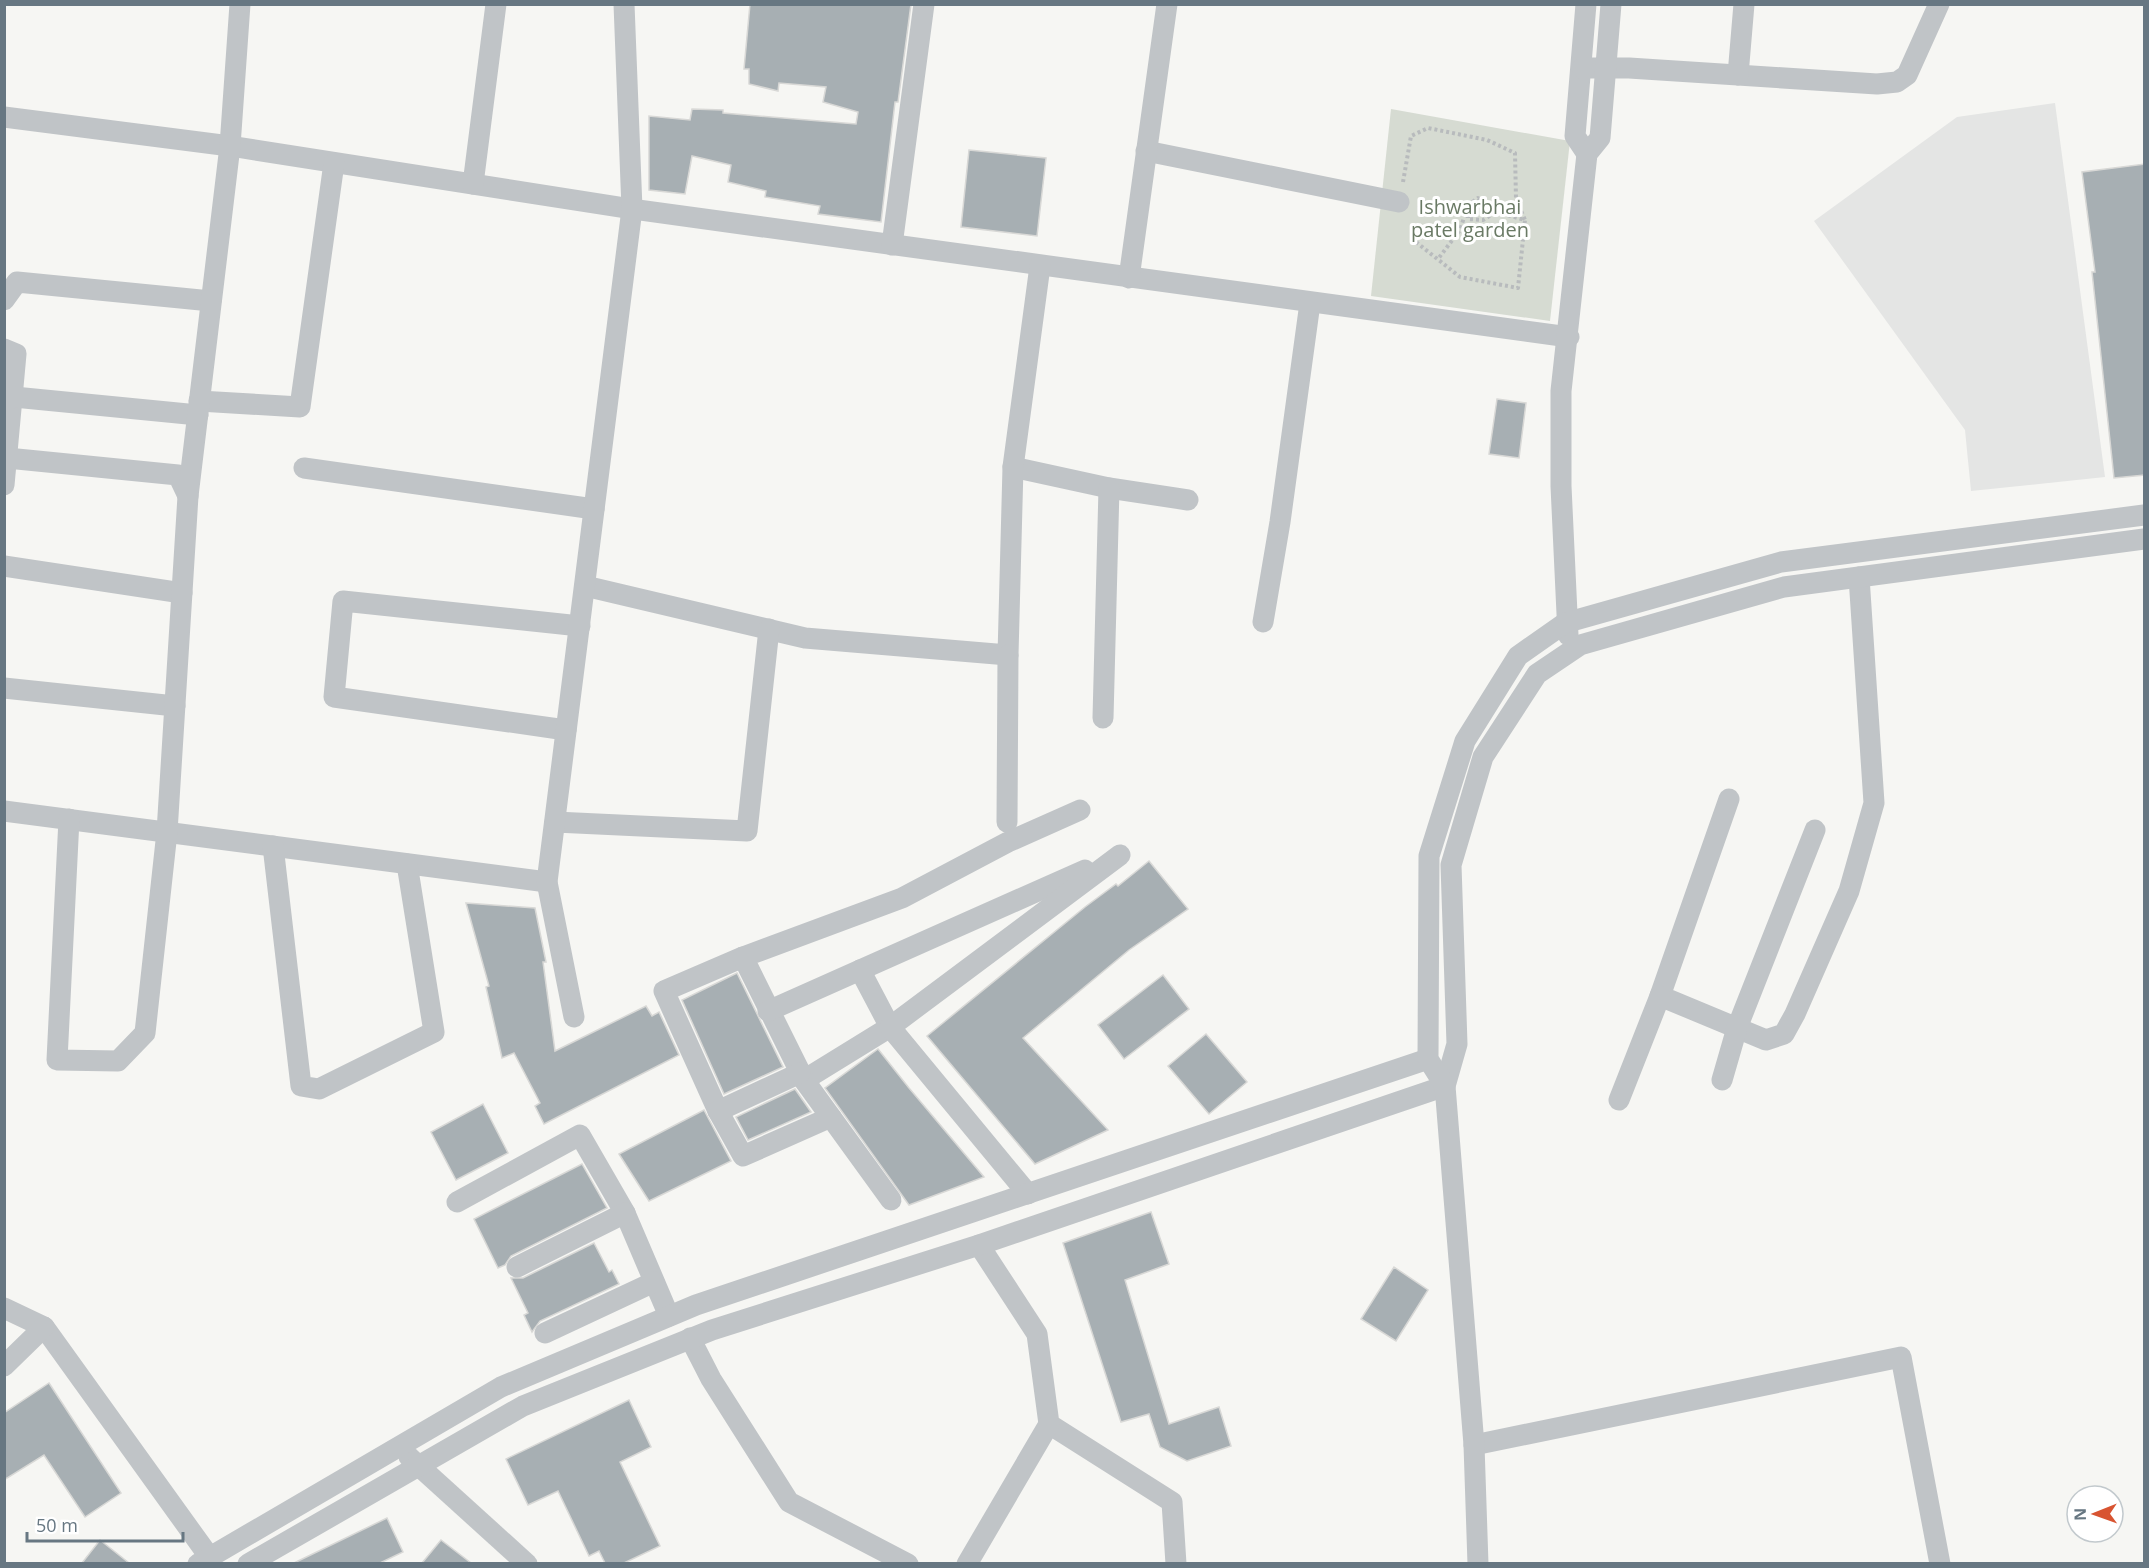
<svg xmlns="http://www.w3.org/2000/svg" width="2149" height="1568" font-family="'Open Sans',sans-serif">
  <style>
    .built { fill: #e4e5e4 }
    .green { fill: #d6dbd2 }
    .building { fill: #a7afb3; stroke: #d8d8d6; stroke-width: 1.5 }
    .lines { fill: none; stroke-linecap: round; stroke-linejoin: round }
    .path { stroke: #b8bbbd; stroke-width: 4; stroke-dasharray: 3 3; stroke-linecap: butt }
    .minor { stroke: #c0c4c7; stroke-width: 21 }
    .labels { text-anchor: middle; stroke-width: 6; stroke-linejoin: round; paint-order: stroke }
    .park-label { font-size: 20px; fill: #6a7a65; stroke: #fff }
  </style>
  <rect width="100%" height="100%" fill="#f6f6f3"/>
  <polygon class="built" points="2055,103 2105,477 1971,491 1965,430 1814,221 1957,117"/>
  <polygon class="green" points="1391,109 1570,141 1550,321 1371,296"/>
  <g class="building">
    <polygon points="750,4 911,4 898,102 895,102 881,222 818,214 820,206 765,197 766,191 728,182 731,165 692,156 685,194 649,190 649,116 690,120 692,109 723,110 723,113 856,124 858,112 823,102 826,87 779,83 778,91 749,84 749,69 744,69"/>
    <polygon points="969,150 1046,158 1037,236 961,227"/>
    <polygon points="2145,164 2145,475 2114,478 2092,272 2095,272 2082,172"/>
    <polygon points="1497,399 1526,403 1519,458 1489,454"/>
    <polygon points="1149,861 1188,909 1129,950 1023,1038 1108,1130 1035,1164 927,1036 1085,907 1116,884 1118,886"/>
    <polygon points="466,903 535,908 546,962 543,962 555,1051 646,1006 652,1016 659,1012 679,1055 544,1124 535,1106 540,1103 514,1053 502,1058 486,987 489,986"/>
    <polygon points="737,973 783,1067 724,1094 682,1000"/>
    <polygon points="1163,975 1189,1009 1124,1059 1098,1025"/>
    <polygon points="1206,1034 1247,1082 1209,1114 1168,1066"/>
    <polygon points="878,1049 909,1088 984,1177 909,1205 825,1088"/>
    <polygon points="795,1089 811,1112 748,1140 736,1117"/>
    <polygon points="483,1104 508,1153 456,1180 431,1132"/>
    <polygon points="704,1110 731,1161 649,1201 619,1154"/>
    <polygon points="582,1164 607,1208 511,1256 505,1265 498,1268 474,1219"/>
    <polygon points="1151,1212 1169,1264 1125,1280 1169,1424 1219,1407 1231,1446 1187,1461 1160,1447 1149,1414 1121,1422 1063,1243"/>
    <polygon points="594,1243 609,1272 612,1270 619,1284 540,1321 532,1332 524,1315 528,1313 511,1278 523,1278"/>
    <polygon points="1394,1267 1428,1290 1396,1341 1361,1319"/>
    <polygon points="49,1383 121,1493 85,1517 44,1455 4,1480 4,1413"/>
    <polygon points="629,1400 651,1447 620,1462 660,1546 624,1563 605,1563 599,1551 589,1556 558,1491 528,1505 506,1459"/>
    <polygon points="387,1518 403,1552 380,1563 294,1563"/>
    <polygon points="100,1540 129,1563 82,1563"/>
    <polygon points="441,1540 471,1563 422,1563"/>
  </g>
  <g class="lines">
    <g class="path">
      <polyline points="1403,182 1411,136 1428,128 1487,140 1515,153 1516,199 1525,220 1496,212 1478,198 1468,205 1460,230 1438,259"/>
      <polyline points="1418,208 1468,205"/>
      <polyline points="1468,209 1468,219 1483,220 1496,212"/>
      <polyline points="1416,242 1460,277 1518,288 1525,220"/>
    </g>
    <g class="minor">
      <polyline points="1586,4 1575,136 1587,154"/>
      <polyline points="1582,68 1629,68 1877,84 1897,82 1907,75 1939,4"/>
      <polyline points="1738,75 1744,4"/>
      <polyline points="4,117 230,146 632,209 1569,337"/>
      <polyline points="1146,151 1399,202"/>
      <polyline points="473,184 496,4"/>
      <polyline points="892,245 924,4"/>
      <polyline points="1129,278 1167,4"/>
      <polyline points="4,300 17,282 211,301"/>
      <polyline points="4,349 16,354 4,485"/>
      <polyline points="4,401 14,397 198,415"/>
      <polyline points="199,401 300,407 334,163"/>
      <polyline points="7,458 178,475 188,496"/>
      <polyline points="1013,467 1109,488 1188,500"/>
      <polyline points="304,468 594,509"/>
      <polyline points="4,566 182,593"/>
      <polyline points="585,586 805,638 1008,655 1013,467 1040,266"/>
      <polyline points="1263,622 1280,522 1310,303"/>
      <polyline points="1568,635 1561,486 1561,391 1587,154 1600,138 1611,4"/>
      <polyline points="4,688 175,706"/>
      <polyline points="1103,718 1109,488"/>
      <polyline points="566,730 334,697 343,601 580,626"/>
      <polyline points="1729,799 1660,996 1766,1040 1784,1034 1795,1014 1849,891 1874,803 1859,577"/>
      <polyline points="4,811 547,882"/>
      <polyline points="69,819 57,1060 118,1061 145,1033 167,832 188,496 230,146 240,4"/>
      <polyline points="555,822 747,831 769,629"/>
      <polyline points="1007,822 1008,655"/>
      <polyline points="273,846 301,1086 319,1089 434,1032 407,864"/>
      <polyline points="743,957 664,991 718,1111 743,1156 831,1117"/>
      <polyline points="860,970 890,1027 804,1080 743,957 902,898 1008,842 1080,810"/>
      <polyline points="768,1011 1085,870"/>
      <polyline points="574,1017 547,882 632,209 624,4"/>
      <polyline points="804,1080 891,1200"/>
      <polyline points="1722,1080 1737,1028 1815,830"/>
      <polyline points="1619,1100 1660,996"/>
      <polyline points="718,1111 800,1073"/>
      <polyline points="1028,1194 890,1027 1120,855"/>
      <polyline points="457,1202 580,1135 625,1213 669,1316"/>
      <polyline points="979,1245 1037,1334 1049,1424 1172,1502 1176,1564"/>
      <polyline points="517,1267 625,1213"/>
      <polyline points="4,1308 44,1327 208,1555"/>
      <polyline points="545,1333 654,1282"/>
      <polyline points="690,1338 711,1379 789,1502 908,1564"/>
      <polyline points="4,1366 44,1327"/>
      <polyline points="1474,1445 1901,1357 1940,1564"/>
      <polyline points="409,1457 527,1564"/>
      <polyline points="198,1564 501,1387 696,1305 1428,1059"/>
      <polyline points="248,1564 523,1406 712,1330 979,1245 1445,1086 1457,1044 1451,865 1483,757 1537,674 1580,645 1784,587 2144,539"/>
      <polyline points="967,1564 1049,1424"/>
      <polyline points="1478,1564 1474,1445 1445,1086 1428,1059 1429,856 1465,741 1518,656 1565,623 1781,562 2144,515"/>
    </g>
  </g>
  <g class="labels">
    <g class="park-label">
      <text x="1470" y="214">Ishwarbhai<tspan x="1470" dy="23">patel garden</tspan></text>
    </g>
  </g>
  <rect width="2149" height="1568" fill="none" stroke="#677782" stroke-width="12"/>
  <g transform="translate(2095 1514) rotate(269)"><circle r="28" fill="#ffffff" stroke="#c2c9cd" stroke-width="1.5"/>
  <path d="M0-4.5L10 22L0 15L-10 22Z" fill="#d85431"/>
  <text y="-9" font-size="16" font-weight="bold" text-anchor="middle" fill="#677782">N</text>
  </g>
  <path d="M27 1532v9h156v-9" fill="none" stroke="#677782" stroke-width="3"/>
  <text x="36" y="1532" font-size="18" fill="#677782" stroke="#ffffff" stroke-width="4.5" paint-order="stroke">50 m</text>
</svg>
